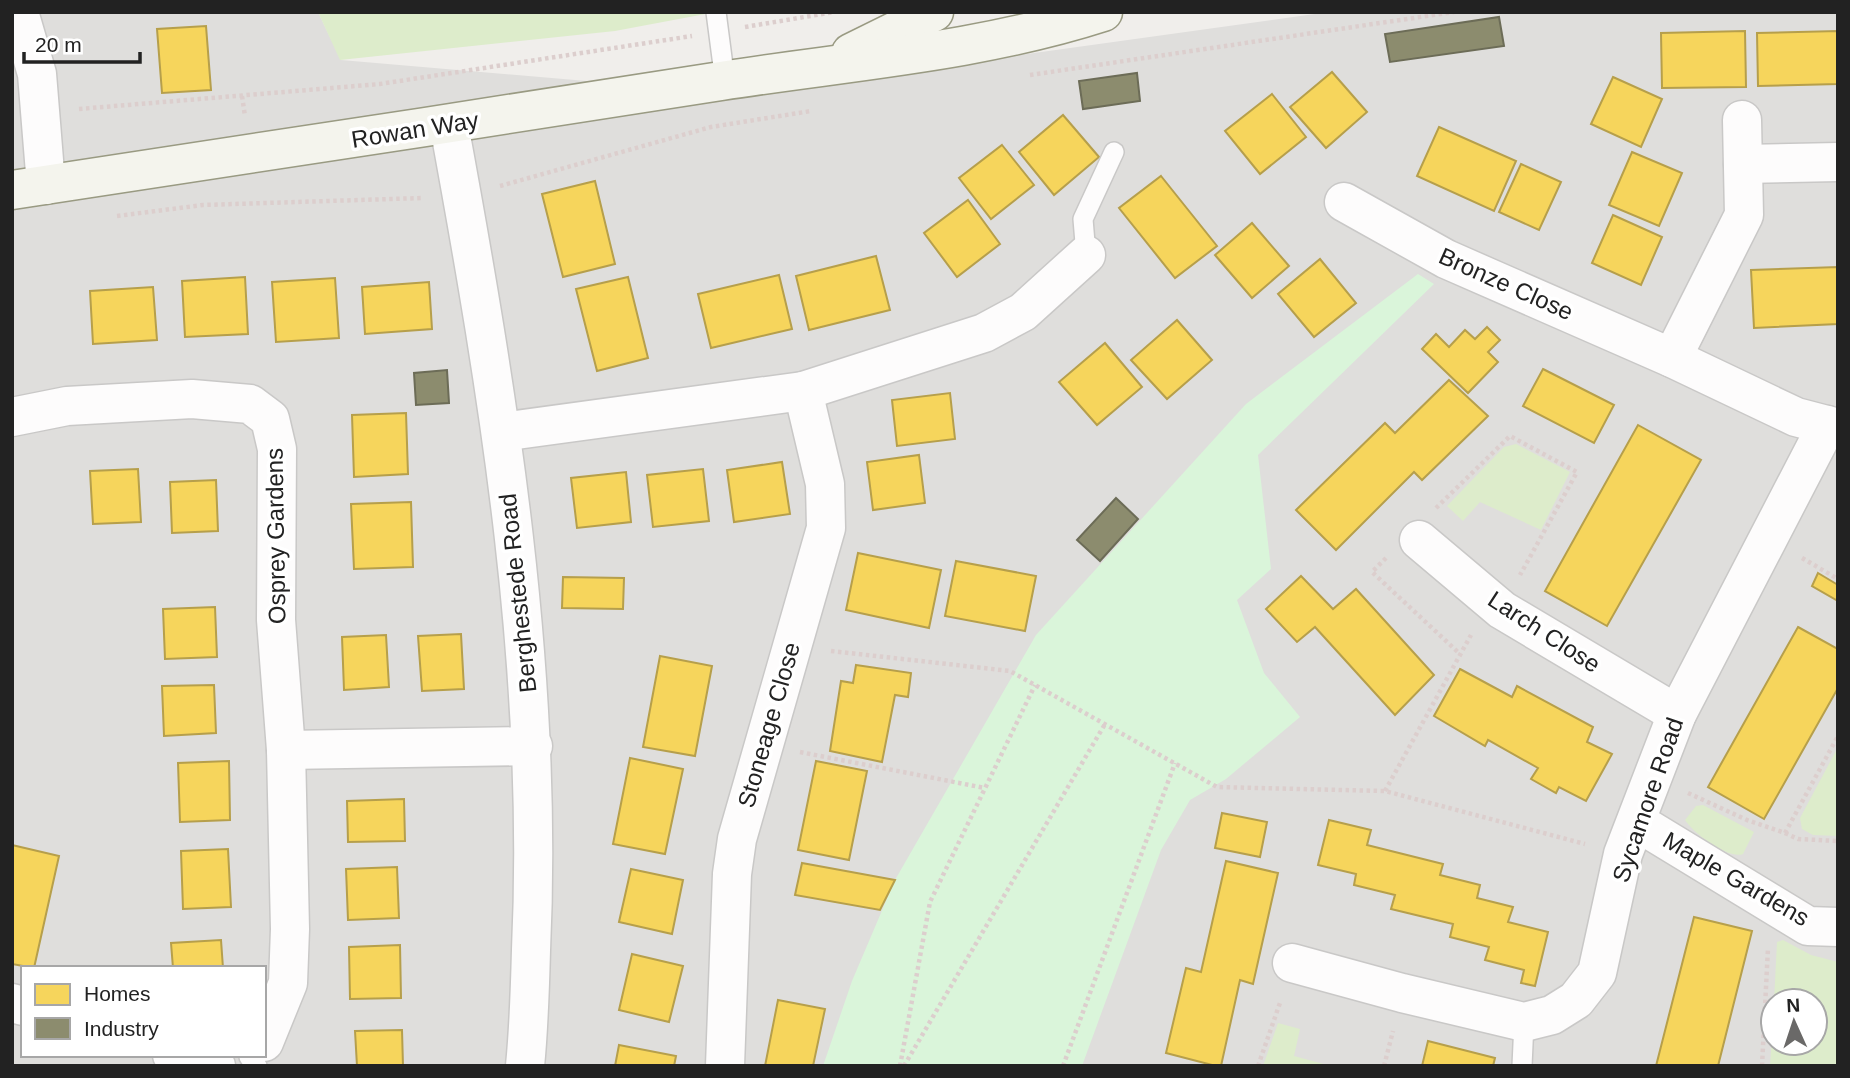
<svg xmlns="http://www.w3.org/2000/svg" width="1850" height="1078" font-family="Arial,sans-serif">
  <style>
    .residential { fill: #dfdedc; fill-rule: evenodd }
    .grass { fill: #ddeccb }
    .park { fill: #daf5da }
    .homes { fill: #f6d55c; stroke: #b69f4b; stroke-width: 2 }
    .industry { fill: #8c8c6e; stroke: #6c6c57; stroke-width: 2 }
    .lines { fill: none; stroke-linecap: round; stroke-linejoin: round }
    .lane-casing { stroke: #c9c8c7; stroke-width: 22 }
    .street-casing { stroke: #c9c8c7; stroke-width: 41 }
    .secondary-casing { stroke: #999a82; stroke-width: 41 }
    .path { stroke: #dccecd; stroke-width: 4.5; stroke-dasharray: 3.5 3.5; stroke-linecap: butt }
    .lane { stroke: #fdfcfc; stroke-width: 19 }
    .street { stroke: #fdfcfc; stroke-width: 38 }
    .secondary { stroke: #f4f4ed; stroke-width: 38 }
    .labels { text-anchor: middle; stroke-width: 7; stroke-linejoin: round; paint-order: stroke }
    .street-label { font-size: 24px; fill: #222; stroke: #fff }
  </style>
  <rect width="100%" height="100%" fill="#f0eeeb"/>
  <path class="residential" d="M12 12H318L341 60 738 94 1329 12H1838V1066H12ZM23 968H264V1055H23ZM1773 1001H1815V1043H1773Z"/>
  <g class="grass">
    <polygon points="318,12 716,12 615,31 340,60"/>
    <polygon points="1516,444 1570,472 1541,530 1480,502 1463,521 1447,506 1504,447"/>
    <polygon points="1838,747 1838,836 1813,835 1802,829 1800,818"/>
    <path d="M1703 805 1754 832 1743 854C1729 860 1693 833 1685 820L1696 806Z"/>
    <polygon points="1783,940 1811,955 1838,962 1838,1066 1770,1066 1773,1020 1773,1043 1815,1043 1815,1001 1774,1001 1777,942"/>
    <polygon points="1278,1023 1300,1029 1294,1056 1331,1066 1263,1066"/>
  </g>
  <polygon class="park" points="1418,274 1434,284 1258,455 1271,569 1237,600 1264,673 1300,717 1226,779 1190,800 1161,850 1082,1066 823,1066 852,981 895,880 1036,635 1246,404"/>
  <g class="homes">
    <polygon points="206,26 211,90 162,93 157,29"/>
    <polygon points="1745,31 1746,87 1662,88 1661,33"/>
    <polygon points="1838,31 1838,84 1758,86 1757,33"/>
    <polygon points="1332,72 1367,112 1326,148 1290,107"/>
    <polygon points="1613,77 1662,99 1641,147 1591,124"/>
    <polygon points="1272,94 1306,137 1260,174 1225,131"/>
    <polygon points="1063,115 1099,157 1054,195 1019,152"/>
    <polygon points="1439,127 1516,161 1494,211 1417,176"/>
    <polygon points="1002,145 1034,185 991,219 959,178"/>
    <polygon points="1632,152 1682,173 1659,226 1609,205"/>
    <polygon points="1521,164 1561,182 1539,230 1499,212"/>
    <polygon points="1161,176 1217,246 1175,278 1119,208"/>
    <polygon points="595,181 615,264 563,277 542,194"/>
    <polygon points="968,200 1000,244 957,277 924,233"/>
    <polygon points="1613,215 1662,237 1641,285 1592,263"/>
    <polygon points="1252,223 1289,266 1252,298 1215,255"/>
    <polygon points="876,256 890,310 809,330 796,276"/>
    <polygon points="1320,259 1356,303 1314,337 1278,294"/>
    <polygon points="1838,267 1838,324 1754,328 1751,270"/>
    <polygon points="779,275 792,329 711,348 698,294"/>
    <polygon points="245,277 248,334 185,337 182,281"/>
    <polygon points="628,277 648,358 597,371 576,289"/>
    <polygon points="335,278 339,338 276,342 272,282"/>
    <polygon points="429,282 432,329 365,334 362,287"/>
    <polygon points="153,287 157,340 93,344 90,291"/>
    <polygon points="1177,320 1212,360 1167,399 1131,360"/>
    <polygon points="1487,327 1500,340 1488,352 1498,362 1468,393 1422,349 1436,334 1449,347 1465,330 1475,339"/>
    <polygon points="1105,343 1142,387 1097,425 1059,382"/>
    <polygon points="1543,369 1614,405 1594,443 1523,406"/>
    <polygon points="1449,380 1488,416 1422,480 1414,472 1336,550 1296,510 1385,423 1395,433"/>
    <polygon points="950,393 955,439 897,446 892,400"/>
    <polygon points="406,413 408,474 354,477 352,415"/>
    <polygon points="1638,425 1701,460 1607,626 1545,591"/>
    <polygon points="919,455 925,503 873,510 867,462"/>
    <polygon points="782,462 790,514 734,522 727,470"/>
    <polygon points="138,469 141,522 93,524 90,471"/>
    <polygon points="703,469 709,521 653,527 647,475"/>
    <polygon points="626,472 631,522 577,528 571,478"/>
    <polygon points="216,480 218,531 172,533 170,482"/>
    <polygon points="411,502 413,567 354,569 351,504"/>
    <polygon points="858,553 941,570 929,628 846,610"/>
    <polygon points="956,561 1036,576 1025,631 945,616"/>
    <polygon points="1818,573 1838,585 1838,601 1812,586"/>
    <polygon points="1301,576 1333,609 1356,589 1434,675 1395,715 1315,627 1297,642 1266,609"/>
    <polygon points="563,577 624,578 623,609 562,608"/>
    <polygon points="215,607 217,657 165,659 163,609"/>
    <polygon points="1798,627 1838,649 1838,688 1764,819 1708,787"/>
    <polygon points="461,634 464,689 422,691 418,636"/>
    <polygon points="386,635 389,687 344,690 342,637"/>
    <polygon points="660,656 712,666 695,756 643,747"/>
    <polygon points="856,665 911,673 908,697 895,695 882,762 830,751 841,681 853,683"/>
    <polygon points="1460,669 1512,697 1517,686 1593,727 1587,742 1612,754 1586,801 1559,787 1556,793 1531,779 1538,768 1488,740 1485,746 1434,716"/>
    <polygon points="214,685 216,733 164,736 162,686"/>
    <polygon points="630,758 683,769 665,854 613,844"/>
    <polygon points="229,761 230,820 180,822 178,763"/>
    <polygon points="816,761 867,771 849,860 798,850"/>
    <polygon points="404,799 405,841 348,842 347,801"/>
    <polygon points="1222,813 1267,822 1260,857 1215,848"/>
    <polygon points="1329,820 1371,830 1367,845 1443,864 1440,875 1480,885 1477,898 1513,907 1508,922 1548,932 1535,986 1521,983 1524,970 1485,960 1489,947 1450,937 1453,924 1391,909 1395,895 1354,885 1356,874 1318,865"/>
    <polygon points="12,845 59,856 34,968 12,964"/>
    <polygon points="228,849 231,907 183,909 181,851"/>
    <polygon points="1226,861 1278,873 1253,984 1240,980 1221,1066 1216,1066 1166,1053 1186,968 1201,972"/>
    <polygon points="802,863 895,880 880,910 795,895"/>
    <polygon points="397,867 399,918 348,920 346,869"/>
    <polygon points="631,869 683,880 672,934 619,922"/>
    <polygon points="1694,917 1752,931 1718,1066 1656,1066"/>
    <polygon points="221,940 223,968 173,968 171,943"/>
    <polygon points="400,945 401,998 350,999 349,947"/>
    <polygon points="632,954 683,966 669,1022 619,1010"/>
    <polygon points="778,1000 825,1009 813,1066 765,1066"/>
    <polygon points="402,1030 403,1066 357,1066 355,1031"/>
    <polygon points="1428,1041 1495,1058 1493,1066 1422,1066"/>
    <polygon points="619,1045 676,1056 674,1066 615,1066"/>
  </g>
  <g class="industry">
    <polygon points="1499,17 1504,46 1390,62 1385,34"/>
    <polygon points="1137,73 1140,101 1083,109 1079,81"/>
    <polygon points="447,370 449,403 416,405 414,373"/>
    <polygon points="1116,498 1138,519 1100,561 1077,540"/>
  </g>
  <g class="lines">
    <g class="lane-casing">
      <g id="lane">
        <polyline points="716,12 725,81"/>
        <polyline points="1086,255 1083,219 1114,152"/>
        <polyline points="249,1057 257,1066"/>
        <polyline points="1522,1066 1524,1022"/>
      </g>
    </g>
    <g class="street-casing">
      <g id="street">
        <polyline points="19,12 37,74 46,185"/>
        <path d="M449 125C499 397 544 672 531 950 530 988 529 1027 525 1066"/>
        <polyline points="1743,164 1838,162"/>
        <polyline points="1344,202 1446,259 1672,358 1796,417 1838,428"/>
        <polyline points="1672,358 1744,215 1742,120"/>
        <polyline points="12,417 67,406 192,399 250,404 270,419 277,449 276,620 286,750 290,929 288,983 264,1042"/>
        <polyline points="501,432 803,391 984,333 1023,312 1086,255"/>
        <polyline points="1419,540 1502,610 1677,714"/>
        <polyline points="286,750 533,746"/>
        <polyline points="1637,822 1808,926 1838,927"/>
        <polyline points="1292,963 1402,993 1524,1022 1552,1015 1576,1000 1597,973 1623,854 1677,714 1827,425"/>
        <polyline points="12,1003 23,1006"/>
        <polyline points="172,1055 216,1066"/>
        <polyline points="725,1066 732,874 737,839 826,528 825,484 803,391"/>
      </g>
    </g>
    <g class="secondary-casing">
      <g id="secondary">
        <polyline points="851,53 934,12"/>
        <path d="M12 190C248 153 485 119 721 81 849 61 979 52 1103 12"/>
      </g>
    </g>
    <g class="path">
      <polyline points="745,27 834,12"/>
      <polyline points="1030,75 1454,12"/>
      <polyline points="242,96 245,116"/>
      <polyline points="79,109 380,84 692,36"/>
      <polyline points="500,186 711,127 811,111"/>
      <polyline points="117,216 203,205 422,198"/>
      <polyline points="1436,508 1510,436 1577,472 1520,575"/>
      <polyline points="1386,558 1372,572 1460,654"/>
      <polyline points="1802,558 1838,579"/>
      <polyline points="831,651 1010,671 1217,787 1385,791 1585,844"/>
      <polyline points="800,752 985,788"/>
      <polyline points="1385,791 1471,635"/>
      <polyline points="1688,793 1747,820 1785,833 1838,736"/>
      <polyline points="1785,833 1798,839 1838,841"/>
      <polyline points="900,1066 930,902 1035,685"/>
      <polyline points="904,1066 1105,724"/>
      <polyline points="1063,1066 1175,763"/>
      <polyline points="1258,1066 1281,1000"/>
      <polyline points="1384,1066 1393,1031"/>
      <polyline points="1762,1066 1768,948"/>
    </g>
    <use href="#lane" class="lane"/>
    <use href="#street" class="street"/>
    <use href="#secondary" class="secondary"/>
  </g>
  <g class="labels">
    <g class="street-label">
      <text transform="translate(415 130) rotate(-9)" y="8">Rowan Way</text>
      <text transform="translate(1506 284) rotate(24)" y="8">Bronze Close</text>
      <text transform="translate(276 536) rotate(-91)" y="8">Osprey Gardens</text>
      <text transform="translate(518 593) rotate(-96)" y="8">Berghestede Road</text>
      <text transform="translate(1544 632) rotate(33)" y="8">Larch Close</text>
      <text transform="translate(769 725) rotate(-74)" y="8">Stoneage Close</text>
      <text transform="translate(1648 800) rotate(-71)" y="8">Sycamore Road</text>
      <text transform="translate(1736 879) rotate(30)" y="8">Maple Gardens</text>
    </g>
  </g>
  <rect width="1850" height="1078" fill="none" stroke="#222222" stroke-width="28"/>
  <rect x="21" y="966" width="245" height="91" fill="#ffffff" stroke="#a7a7a7" stroke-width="2"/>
  <rect x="35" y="984" width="35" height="21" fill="#f6d55c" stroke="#a7a7a7" stroke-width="2"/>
  <text x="84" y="1001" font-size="21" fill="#222222">Homes</text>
  <rect x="35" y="1018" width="35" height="21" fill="#8c8c6e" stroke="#a7a7a7" stroke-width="2"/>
  <text x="84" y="1036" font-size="21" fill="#222222">Industry</text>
  <g transform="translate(1794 1022) rotate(357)"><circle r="33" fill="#ffffff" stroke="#a7a7a7" stroke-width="2"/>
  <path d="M0-5L12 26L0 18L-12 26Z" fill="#6a6968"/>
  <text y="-10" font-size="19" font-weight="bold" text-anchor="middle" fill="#222222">N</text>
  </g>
  <path d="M24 52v10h116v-10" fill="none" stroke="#222222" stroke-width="3.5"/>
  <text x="35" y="52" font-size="21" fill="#222222" stroke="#ffffff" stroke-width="5" paint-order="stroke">20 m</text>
</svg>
